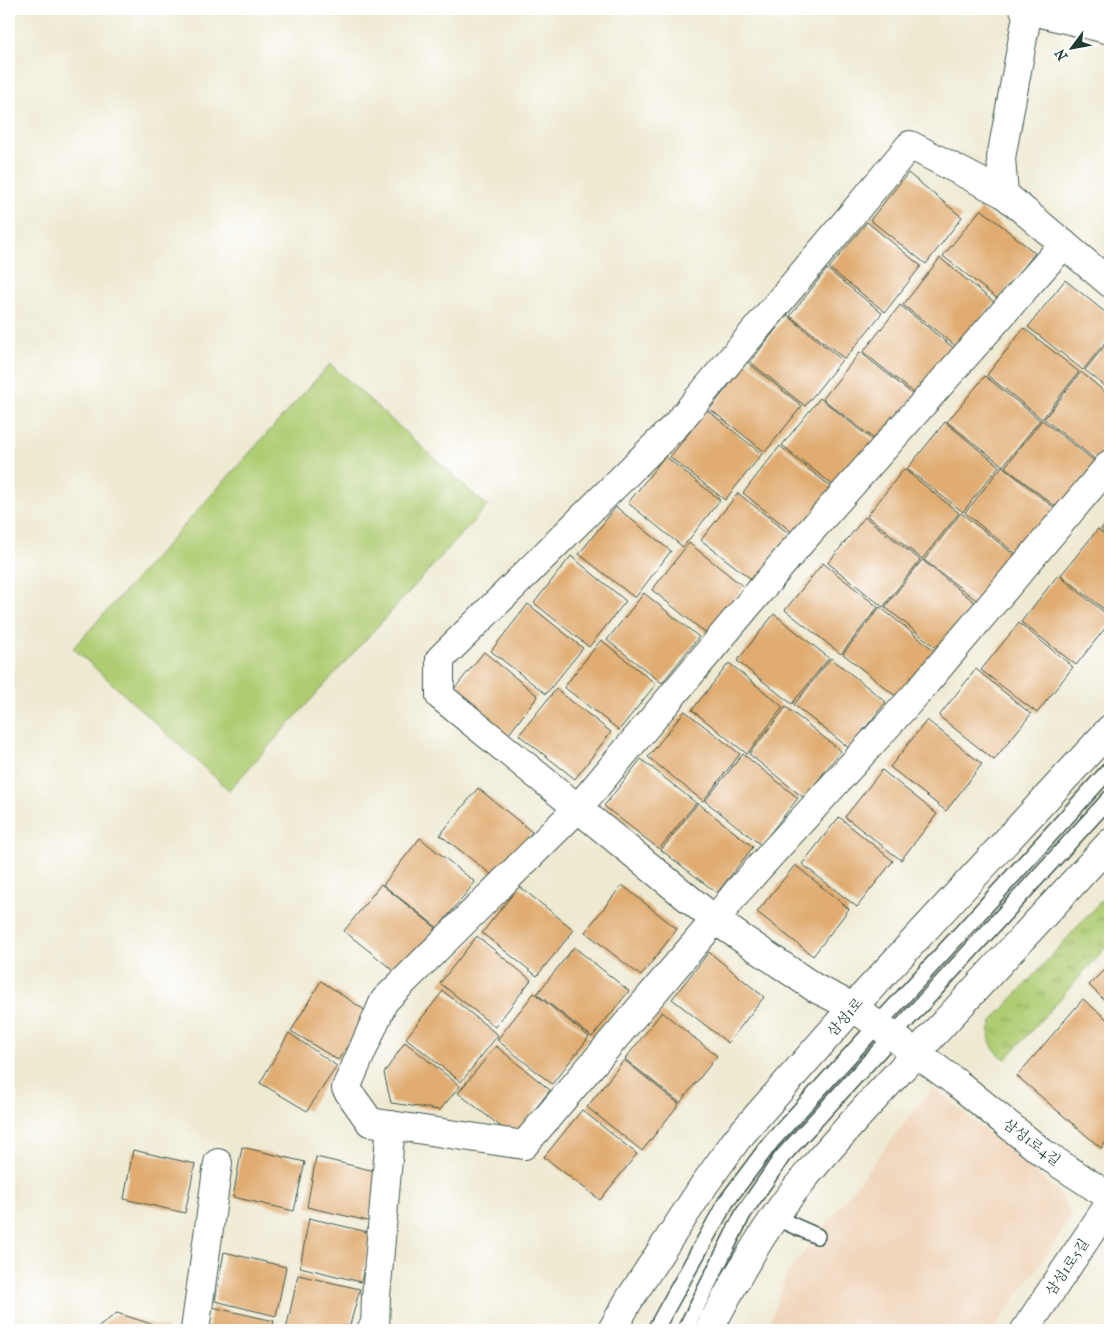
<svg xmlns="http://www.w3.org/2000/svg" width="1119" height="1339" font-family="'IM FELL French Canon','Noto Serif KR',serif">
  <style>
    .built { fill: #f0d6bc }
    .grass { fill: url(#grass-tufts); stroke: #678453 }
    .pitch { fill: #afcc72; stroke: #678453 }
    .building { fill: #e0ac71 }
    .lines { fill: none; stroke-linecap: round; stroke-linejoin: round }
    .service-casing { stroke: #3e574c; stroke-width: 18 }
    .minor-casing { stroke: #3e574c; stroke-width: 30 }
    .tertiary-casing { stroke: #3e574c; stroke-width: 30 }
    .service { stroke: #fff; stroke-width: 15 }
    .minor { stroke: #fff; stroke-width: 28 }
    .tertiary { stroke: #fff; stroke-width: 28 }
    .labels { text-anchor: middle; stroke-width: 4; stroke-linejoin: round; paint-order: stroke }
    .street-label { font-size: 14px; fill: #1f3d34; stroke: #fff }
  </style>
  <defs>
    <pattern id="grass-tufts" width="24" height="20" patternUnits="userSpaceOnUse" patternTransform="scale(1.25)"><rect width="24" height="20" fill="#afcc72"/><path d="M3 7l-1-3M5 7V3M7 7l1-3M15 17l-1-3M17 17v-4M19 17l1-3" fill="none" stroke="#8ea75e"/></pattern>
  </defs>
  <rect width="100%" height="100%" fill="#fff"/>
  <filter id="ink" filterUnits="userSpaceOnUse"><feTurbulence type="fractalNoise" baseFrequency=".02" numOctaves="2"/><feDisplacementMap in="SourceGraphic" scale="10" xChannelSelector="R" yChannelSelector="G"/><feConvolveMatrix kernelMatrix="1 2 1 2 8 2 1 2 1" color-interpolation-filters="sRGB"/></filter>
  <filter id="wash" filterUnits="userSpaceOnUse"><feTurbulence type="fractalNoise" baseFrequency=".0096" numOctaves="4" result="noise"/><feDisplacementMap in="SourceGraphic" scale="20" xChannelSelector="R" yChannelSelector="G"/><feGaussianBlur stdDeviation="1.12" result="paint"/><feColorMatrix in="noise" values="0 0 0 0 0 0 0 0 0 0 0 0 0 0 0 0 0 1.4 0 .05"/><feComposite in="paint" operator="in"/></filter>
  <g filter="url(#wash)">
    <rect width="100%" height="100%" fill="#eee9d1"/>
    <polygon class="built" points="933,1087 1059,1193 1072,1218 993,1330 767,1330 787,1274"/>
    <path class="grass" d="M1110 891V943L1006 1059C990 1050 985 1036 993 1020Z"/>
    <polygon class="pitch" points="330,364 487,506 229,790 73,648"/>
    <g id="blocks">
      <g class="building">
        <polygon points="908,173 962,217 926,264 870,220"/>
        <polygon points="981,209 1035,253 999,300 943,256"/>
        <polygon points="867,222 921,266 885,312 829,268"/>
        <polygon points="940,258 994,302 958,348 903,305"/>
        <polygon points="827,269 882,313 845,359 790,316"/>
        <polygon points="1065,280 1110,316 1110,336 1083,370 1028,327"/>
        <polygon points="900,305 955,349 918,396 863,352"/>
        <polygon points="787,315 842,360 805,406 750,362"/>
        <polygon points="1024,328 1079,372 1042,419 987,375"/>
        <polygon points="1110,339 1110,390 1085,370"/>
        <polygon points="860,352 915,396 878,442 823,399"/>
        <polygon points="747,362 802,406 765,452 710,409"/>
        <polygon points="1081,372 1110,396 1110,449 1100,463 1044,419"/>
        <polygon points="985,376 1040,420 1003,466 947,422"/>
        <polygon points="820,398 875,442 838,489 782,445"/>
        <polygon points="707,410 762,454 725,500 670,457"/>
        <polygon points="1042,420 1097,463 1060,510 1005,467"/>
        <polygon points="945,422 999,466 963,512 907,469"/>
        <polygon points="780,446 835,490 798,537 743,493"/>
        <polygon points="665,456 720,500 683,547 628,503"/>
        <polygon points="1002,466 1057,510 1020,557 965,513"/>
        <polygon points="904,469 959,513 922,559 867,516"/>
        <polygon points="738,493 793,537 756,583 701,540"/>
        <polygon points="616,507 671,551 635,598 579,554"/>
        <polygon points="961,513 1016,556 980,603 924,560"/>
        <polygon points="865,517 920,560 883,607 828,563"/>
        <polygon points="1110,517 1110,536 1101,529"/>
        <polygon points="1098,529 1110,539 1110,614 1061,575"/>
        <polygon points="689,543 744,587 707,634 652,590"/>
        <polygon points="571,556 626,601 589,647 534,603"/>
        <polygon points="922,560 977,604 940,651 885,607"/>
        <polygon points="823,563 878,607 841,654 785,610"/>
        <polygon points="1058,575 1110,617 1110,622 1076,665 1021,622"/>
        <polygon points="644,593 699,637 662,683 607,640"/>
        <polygon points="528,604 583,648 546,694 491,651"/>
        <polygon points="880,607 935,651 898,698 843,654"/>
        <polygon points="774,614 829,658 792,704 737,661"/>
        <polygon points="1019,623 1073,667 1037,713 981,670"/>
        <polygon points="601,640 656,684 619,730 564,687"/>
        <polygon points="484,652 538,696 502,743 446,699"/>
        <polygon points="831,658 886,702 849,748 794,705"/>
        <polygon points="729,663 783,707 747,754 692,710"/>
        <polygon points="976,669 1031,714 994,760 939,716"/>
        <polygon points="556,689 611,732 575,779 519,735"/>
        <polygon points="786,707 841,751 804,798 749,754"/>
        <polygon points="685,711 740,754 703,801 648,757"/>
        <polygon points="927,720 982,764 946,811 890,767"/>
        <polygon points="743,754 798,798 761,845 705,801"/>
        <polygon points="641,759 696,803 659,849 604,806"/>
        <polygon points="882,770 937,814 901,860 845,817"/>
        <polygon points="478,788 532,832 496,878 440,835"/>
        <polygon points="698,803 753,847 717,893 661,850"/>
        <polygon points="839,817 893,861 857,907 802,864"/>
        <polygon points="420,838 475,882 438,928 383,885"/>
        <polygon points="795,865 849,909 813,956 757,912"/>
        <polygon points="381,884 436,928 399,975 344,931"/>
        <polygon points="622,885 677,929 641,976 585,932"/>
        <polygon points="519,886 574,930 537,976 482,933"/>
        <polygon points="477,936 531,980 495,1027 440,983"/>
        <polygon points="574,947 629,991 592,1037 537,994"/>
        <polygon points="709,952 764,997 728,1043 672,999"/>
        <polygon points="1110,964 1110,1006 1089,985"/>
        <polygon points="321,981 369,1013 338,1060 291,1031"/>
        <polygon points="443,991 498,1035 461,1082 406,1038"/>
        <polygon points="534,993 589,1037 552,1084 497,1040"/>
        <polygon points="1083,999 1110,1022 1110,1137 1101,1148 1017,1076"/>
        <polygon points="662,1012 717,1056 680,1103 625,1059"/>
        <polygon points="289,1033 337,1066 307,1111 260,1083"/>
        <polygon points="405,1042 460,1086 440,1110 391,1103 384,1073"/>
        <polygon points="496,1046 550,1090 514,1137 458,1093"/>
        <polygon points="624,1060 679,1104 642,1151 587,1107"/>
        <polygon points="582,1110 637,1154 600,1200 544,1157"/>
        <polygon points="242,1147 305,1162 294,1211 233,1197"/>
        <polygon points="133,1150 195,1164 185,1213 124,1199"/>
        <polygon points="316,1157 379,1172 368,1221 307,1207"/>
        <polygon points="309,1218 372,1233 361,1282 300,1267"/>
        <polygon points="224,1252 286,1267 276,1316 215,1301"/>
        <polygon points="298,1275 360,1289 350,1325 335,1330 286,1330"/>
        <polygon points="212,1307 274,1321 272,1330 208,1330"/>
        <polygon points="117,1313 170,1330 97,1330 96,1329"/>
      </g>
    </g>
  </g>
  <g filter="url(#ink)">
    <use href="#blocks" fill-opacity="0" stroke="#3e574c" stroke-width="1"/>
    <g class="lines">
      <g class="service-casing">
        <g id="service">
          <polyline points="774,1217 817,1236"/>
          <polyline points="655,1330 726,1202 771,1142 1110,769"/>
          <polyline points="685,1330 743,1214 782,1157 1110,798"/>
        </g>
      </g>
      <g class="minor-casing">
        <g id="minor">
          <polyline points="1024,9 1110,30"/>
          <polyline points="1004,194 1001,158 1028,10"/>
          <polyline points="1064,244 800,543 578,808 384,1001 346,1088 370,1122 524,1145 715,920 737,892 917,693 1110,464"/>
          <polyline points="1110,283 1004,194 910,145 676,425 440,659 440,696 715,920 815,988 853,1007 957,1083 1043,1153 1110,1197"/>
          <polyline points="195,1330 218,1163"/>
          <polyline points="371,1330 375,1329 376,1296 391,1125"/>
          <polyline points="1025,1330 1110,1203"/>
        </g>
      </g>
      <g class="tertiary-casing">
        <g id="tertiary">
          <polyline points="612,1330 629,1300 704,1185 737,1139 853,1007 1110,729"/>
          <path d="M709 1330C729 1292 749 1254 774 1218 799 1181 831 1147 861 1113L1110 843"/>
        </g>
      </g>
      <use href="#service" class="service"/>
      <use href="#minor" class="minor"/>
      <use href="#tertiary" class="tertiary"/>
    </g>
  </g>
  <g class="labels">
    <g class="street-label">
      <text transform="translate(845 1017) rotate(-49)" y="5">삼성1로</text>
      <text transform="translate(1032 1142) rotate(37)" y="5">삼성1로4길</text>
      <text transform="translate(1067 1267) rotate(-56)" y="5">삼성1로5길</text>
    </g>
  </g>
  <rect width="1119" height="1339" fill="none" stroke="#fff" stroke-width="30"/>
  <g transform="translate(1072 48) rotate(238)" stroke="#ffffff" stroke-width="4" paint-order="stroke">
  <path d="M0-4L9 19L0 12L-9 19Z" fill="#1f3d34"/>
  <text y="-8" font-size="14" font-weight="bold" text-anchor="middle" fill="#1f3d34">N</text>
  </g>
</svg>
